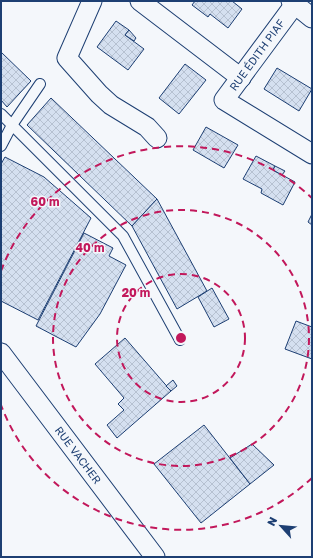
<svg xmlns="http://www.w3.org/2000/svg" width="313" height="558" font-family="'Golos Text',sans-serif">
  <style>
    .building { fill: url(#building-cross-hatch); stroke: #1d3f73 }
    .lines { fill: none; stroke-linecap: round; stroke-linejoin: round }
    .lane-casing { stroke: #1d3f73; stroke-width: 12 }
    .street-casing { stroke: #1d3f73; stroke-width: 21 }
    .lane { stroke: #f4f7fb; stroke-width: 10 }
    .street { stroke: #f4f7fb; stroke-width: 19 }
    .ring { fill: none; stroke: #c2185b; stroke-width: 2; stroke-dasharray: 7 5 }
    .labels { text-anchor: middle; stroke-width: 3; stroke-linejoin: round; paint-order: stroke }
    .street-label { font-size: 11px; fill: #1d3f73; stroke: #f4f7fb }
    .centre { fill: #c2185b; stroke: #f4f7fb; stroke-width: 2 }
    .ring-label { font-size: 12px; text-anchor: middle; font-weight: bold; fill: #c2185b; stroke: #f4f7fb; stroke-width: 3; stroke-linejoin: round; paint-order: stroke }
  </style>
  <defs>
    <pattern id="building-cross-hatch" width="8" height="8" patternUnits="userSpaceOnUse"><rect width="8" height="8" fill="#d5e0f0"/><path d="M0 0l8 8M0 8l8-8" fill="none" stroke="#b6c1d1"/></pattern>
  </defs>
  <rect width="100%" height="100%" fill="#f4f7fb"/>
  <g class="building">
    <polygon points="195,1 232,1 242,9 228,28 210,14 208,17 192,5"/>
    <polygon points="116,21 129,30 125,35 144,49 128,70 97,47"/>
    <polygon points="129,30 136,38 134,41 125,35"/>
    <polygon points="1,52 31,81 7,107 1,100"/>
    <polygon points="185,64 206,80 179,114 159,98"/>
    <polygon points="277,68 312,89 299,111 264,89"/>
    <polygon points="51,98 157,199 132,226 27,125"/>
    <polygon points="206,127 238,145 224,168 193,150"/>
    <polygon points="256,156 275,166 273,170 295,182 283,205 261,193 262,189 243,179"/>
    <polygon points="5,157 44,177 91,218 38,320 1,301 1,164"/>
    <polygon points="275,166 285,171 282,175 273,170"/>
    <polygon points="157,199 207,291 177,309 132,226"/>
    <polygon points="312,214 312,225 308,222"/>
    <polygon points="84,233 113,248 109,256 126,265 100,314 76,347 36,326"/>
    <polygon points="212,288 229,319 214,327 198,297"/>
    <polygon points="296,321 312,327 312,359 285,349"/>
    <polygon points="125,338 171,391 117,438 107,425 124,410 118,404 124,398 95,364"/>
    <polygon points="173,380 177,386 171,391 166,386"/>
    <polygon points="204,425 250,484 201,523 154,464"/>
    <polygon points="252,444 274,465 250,484 230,458"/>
  </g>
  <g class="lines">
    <g class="lane-casing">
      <g id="lane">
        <polyline points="1,114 123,236 180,340"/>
        <polyline points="1,146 12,125 40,84"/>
      </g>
    </g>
    <g class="street-casing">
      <g id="street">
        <polyline points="92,1 67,58 99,94 111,105 147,127 157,138"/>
        <polyline points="140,1 241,78"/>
        <polyline points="291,1 312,18"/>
        <polyline points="295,4 224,100 312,154"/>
        <path id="s1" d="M1 353 155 557"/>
      </g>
    </g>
    <use href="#lane" class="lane"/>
    <use href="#street" class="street"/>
  </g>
  <g class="ring">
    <circle cx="181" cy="338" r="64"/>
    <circle cx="181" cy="338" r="128"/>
    <path d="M312 478A192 192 0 0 1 1 405M1 271A192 192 0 0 1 312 198"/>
  </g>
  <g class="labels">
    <g class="street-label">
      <text transform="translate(257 55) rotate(-54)" y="4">RUE ÉDITH PIAF</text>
      <text dy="4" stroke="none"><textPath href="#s1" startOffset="128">RUE VACHER</textPath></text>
    </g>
  </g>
  <circle cx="181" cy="338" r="6" class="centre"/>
  <g class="ring-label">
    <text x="45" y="206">60 m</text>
    <text x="90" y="252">40 m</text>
    <text x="136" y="297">20 m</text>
  </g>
  <rect width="313" height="558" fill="none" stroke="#1d3f73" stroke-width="4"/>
  <g transform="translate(281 526) rotate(297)" stroke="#f4f7fb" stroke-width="3" paint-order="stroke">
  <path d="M0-3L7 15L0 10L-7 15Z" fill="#1d3f73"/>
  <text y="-6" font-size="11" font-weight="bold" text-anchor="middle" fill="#1d3f73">N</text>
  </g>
</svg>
